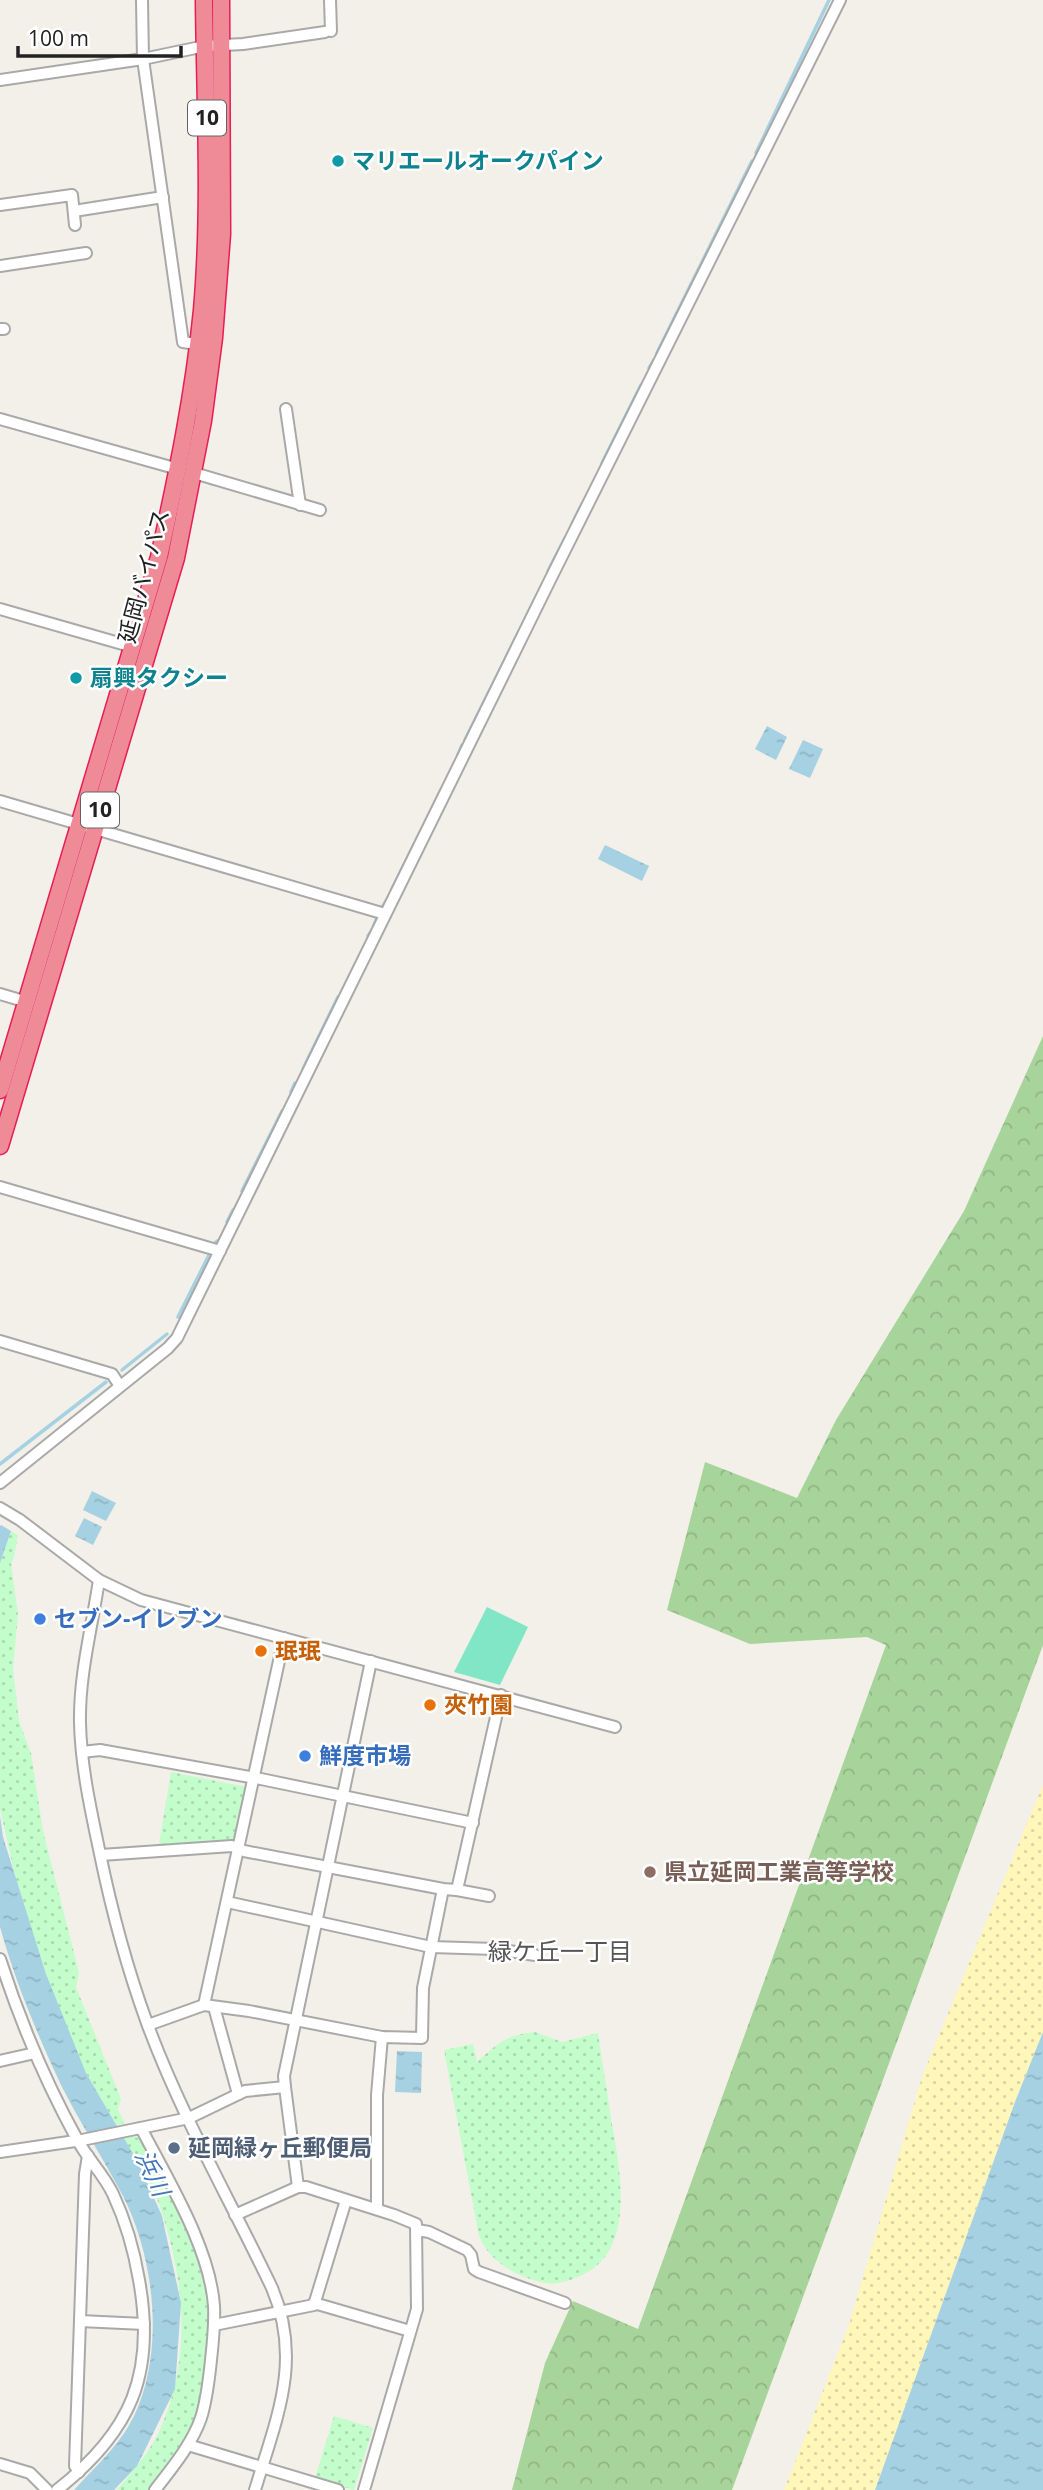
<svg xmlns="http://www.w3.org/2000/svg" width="1043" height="2490" font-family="'Open Sans','Noto Sans JP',sans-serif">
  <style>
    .forest { fill: url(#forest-crowns) }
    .sand { fill: url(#sand-dots) }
    .park { fill: url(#park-dots) }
    .pitch { fill: #81e6c6 }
    .water { fill: url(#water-ripples) }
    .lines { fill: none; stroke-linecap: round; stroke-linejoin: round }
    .stream { stroke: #a6d1e3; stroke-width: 3.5 }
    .minor-casing { stroke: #a9a9a9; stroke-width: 14 }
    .highway-casing { stroke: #e81d55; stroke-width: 19 }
    .minor { stroke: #fff; stroke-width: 10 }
    .highway { stroke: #ee8b97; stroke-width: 16 }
    .culture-dot { fill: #0f9aa8; stroke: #fff; stroke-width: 2.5 }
    .shop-dot { fill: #3f7fe0; stroke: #fff; stroke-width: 2.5 }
    .food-dot { fill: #e8710a; stroke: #fff; stroke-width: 2.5 }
    .education-dot { fill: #8d6e63; stroke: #fff; stroke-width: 2.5 }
    .service-dot { fill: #5c6f8a; stroke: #fff; stroke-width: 2.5 }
    .labels { text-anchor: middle; stroke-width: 5; stroke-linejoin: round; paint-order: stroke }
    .shield { fill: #fff; stroke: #646464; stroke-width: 2 }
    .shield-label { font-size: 21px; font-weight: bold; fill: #222 }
    .culture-label { font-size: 23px; font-weight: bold; fill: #0d838f; stroke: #fff; text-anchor: start }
    .street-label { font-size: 23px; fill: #222; stroke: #fff }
    .shop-label { font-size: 23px; font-weight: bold; fill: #366cbe; stroke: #fff; text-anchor: start }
    .food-label { font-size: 23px; font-weight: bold; fill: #c56008; stroke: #fff; text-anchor: start }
    .education-label { font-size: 23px; font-weight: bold; fill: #785e54; stroke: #fff; text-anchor: start }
    .service-label { font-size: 23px; font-weight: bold; fill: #4e5e75; stroke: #fff; text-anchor: start }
    .neighbourhood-label { font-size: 24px; fill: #555; stroke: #fff }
    .water-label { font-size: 24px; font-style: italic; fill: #4578ba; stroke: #fff }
  </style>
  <defs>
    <pattern id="forest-crowns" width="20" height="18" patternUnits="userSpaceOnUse" patternTransform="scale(1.75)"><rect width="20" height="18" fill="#a7d49a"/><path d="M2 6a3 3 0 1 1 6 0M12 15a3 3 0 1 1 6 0" fill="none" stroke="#8fb684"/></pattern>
    <pattern id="sand-dots" width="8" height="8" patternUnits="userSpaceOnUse" patternTransform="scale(1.75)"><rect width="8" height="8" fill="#fff6b9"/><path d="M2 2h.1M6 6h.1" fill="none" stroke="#dad39f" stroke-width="1.8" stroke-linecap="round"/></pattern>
    <pattern id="park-dots" width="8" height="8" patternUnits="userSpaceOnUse" patternTransform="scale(1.75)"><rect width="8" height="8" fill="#c4fdcc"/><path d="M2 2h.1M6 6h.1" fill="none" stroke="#a8d9af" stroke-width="1.8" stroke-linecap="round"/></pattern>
    <pattern id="water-ripples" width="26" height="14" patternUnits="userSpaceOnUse" patternTransform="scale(1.75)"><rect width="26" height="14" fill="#a6d1e3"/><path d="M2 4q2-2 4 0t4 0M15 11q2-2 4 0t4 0" fill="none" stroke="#8fb3c2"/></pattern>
  </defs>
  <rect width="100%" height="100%" fill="#f2f0e8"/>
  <polygon class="forest" points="1043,1036 1043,1645 732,2490 512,2490 545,2363 573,2301 638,2329 886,1645 867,1637 750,1644 667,1610 705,1462 797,1498 836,1420 964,1211"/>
  <polygon class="sand" points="1043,1785 1043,2032 1015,2102 875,2490 784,2490 849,2325 923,2074"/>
  <g class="park">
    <polygon points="11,1531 18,1535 14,1557 11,1563 18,1615 13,1669 19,1721 31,1753 43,1831 79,1973 76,1987 121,2099 118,2110 125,2123 116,2125 86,2073 52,1993 16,1880 0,1809 0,1559"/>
    <polygon points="171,1772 247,1787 237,1838 231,1840 159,1844"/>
    <path d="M535 2032 562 2042 598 2033C602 2062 607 2090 611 2118 619 2165 638 2250 582 2275 569 2281 555 2286 541 2282 515 2276 489 2261 479 2236L444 2050 473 2044 477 2062C498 2043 506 2035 535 2032Z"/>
    <path d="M131 2136 142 2139C167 2189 199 2241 208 2297 211 2318 208 2340 206 2361 204 2380 203 2401 195 2419 184 2445 165 2467 148 2490H117C132 2472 148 2454 158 2434 193 2360 185 2279 159 2204 150 2181 136 2159 123 2138Z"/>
    <polygon points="334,2416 373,2428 354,2490 315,2478"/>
  </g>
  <polygon class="pitch" points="487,1607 528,1627 500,1685 454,1672"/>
  <g class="water">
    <polygon points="767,726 787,737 776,760 755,749"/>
    <polygon points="803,740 823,749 810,778 789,769"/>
    <polygon points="605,845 649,866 642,881 598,859"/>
    <polygon points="92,1491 116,1503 106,1521 83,1510"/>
    <polygon points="84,1518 102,1527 93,1545 75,1536"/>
    <polygon points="1,1525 11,1531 0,1563 0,1526"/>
    <path d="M0 1816 3 1837 46 1974 86 2073 139 2164 162 2216 181 2303 175 2389 137 2466 114 2490H74C95 2467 120 2445 134 2416 165 2352 155 2259 123 2196 103 2158 80 2123 61 2085 37 2034 15 1981 0 1927Z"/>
    <polygon points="1043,2032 1043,2490 875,2490 1015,2102"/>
    <polygon points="397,2051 422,2052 421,2093 395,2092"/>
  </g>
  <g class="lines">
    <g class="stream">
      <polyline points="756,153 829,0"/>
      <polyline points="657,353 752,161"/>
      <polyline points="649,368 654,360"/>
      <polyline points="602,463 641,385"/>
      <polyline points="572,524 582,504"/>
      <polyline points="548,571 565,538"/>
      <polyline points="465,740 538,593"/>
      <polyline points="458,755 462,745"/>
      <polyline points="392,889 441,790"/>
      <polyline points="383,906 386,901"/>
      <polyline points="374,925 377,918"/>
      <polyline points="368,936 370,933"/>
      <polyline points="303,1069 338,997"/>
      <polyline points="291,1092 295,1083"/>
      <polyline points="242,1191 282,1111"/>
      <polyline points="227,1222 233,1210"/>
      <polyline points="215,1243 217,1241"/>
      <polyline points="178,1317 211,1251"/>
      <polyline points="122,1370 167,1334"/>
      <polyline points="0,1464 106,1382"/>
    </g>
    <g class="minor-casing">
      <g id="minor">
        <polyline points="142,0 143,59 183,342 203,345"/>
        <polyline points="330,0 331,31"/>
        <polyline points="0,80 143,59 205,46 243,44 325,32"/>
        <polyline points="0,205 72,195 75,225"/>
        <polyline points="74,211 163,197"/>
        <polyline points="0,266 86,253"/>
        <polyline points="0,329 4,329"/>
        <polyline points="286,409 300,505"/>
        <polyline points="0,419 178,469"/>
        <polyline points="194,473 320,510"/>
        <polyline points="0,609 133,647"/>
        <polyline points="0,801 385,914"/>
        <polyline points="0,994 27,1002"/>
        <polyline points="0,1187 220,1251"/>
        <polyline points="0,1341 112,1374 120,1386"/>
        <polyline points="0,1483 168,1348 177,1338 551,578 840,0"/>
        <polyline points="0,1508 20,1520 99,1580 141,1600 615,1727"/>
        <path d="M99 1580C92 1627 79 1675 80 1723 81 1767 91 1811 100 1854 112 1912 127 1968 147 2023 181 2115 230 2200 272 2288 303 2361 276 2419 255 2490"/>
        <polyline points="82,1752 100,1750 261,1779 473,1823"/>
        <polyline points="101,1855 232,1846 244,1851 443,1889 457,1890 501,1695"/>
        <polyline points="457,1890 489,1896"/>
        <polyline points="227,1902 431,1947 495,1949 535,1955"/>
        <path d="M0 1959C20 2021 46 2083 78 2141 88 2159 104 2175 113 2194 126 2222 134 2250 139 2280 156 2374 131 2432 57 2490"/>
        <polyline points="204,2005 284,1638"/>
        <polyline points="214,2007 238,2094"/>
        <polyline points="148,2025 204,2005 249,2011 382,2037 422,2038 423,1988 443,1889"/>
        <polyline points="0,2061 35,2053"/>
        <polyline points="285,2087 298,2187"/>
        <path d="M141 2128C168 2180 210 2248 214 2306 215 2324 213 2342 211 2360 209 2379 207 2399 201 2418 192 2444 172 2468 155 2490"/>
        <polyline points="0,2152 82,2140 189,2118 245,2091 285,2087 284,2076 371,1661"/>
        <polyline points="377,2209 377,2095 382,2037"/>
        <polyline points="235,2215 298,2187 306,2187 394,2215 416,2224 417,2309 364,2490"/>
        <polyline points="417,2230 429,2232 467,2250 471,2255 474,2269 479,2272 565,2303"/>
        <polyline points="314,2303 410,2331"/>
        <polyline points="80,2321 144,2324"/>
        <polyline points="214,2325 314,2305 346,2200"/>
        <polyline points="188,2445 338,2490"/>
        <polyline points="0,2464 30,2473 47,2490"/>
        <polyline points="79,2472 75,2466 85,2174 88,2156"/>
      </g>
    </g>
    <g class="highway-casing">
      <g id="highway">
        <path d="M0 1090 159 557C177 475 194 393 202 310 211 207 205 103 204 0"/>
        <polyline points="0,1146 176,558 203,421 214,338 222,234 221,0"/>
      </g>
    </g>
    <use href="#minor" class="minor"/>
    <use href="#highway" class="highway"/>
  </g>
  <g class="culture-dot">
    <circle cx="338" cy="161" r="7"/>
    <circle cx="76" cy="678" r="7"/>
  </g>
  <g class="shop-dot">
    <circle cx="40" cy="1619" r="7"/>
    <circle cx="305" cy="1756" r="7"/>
  </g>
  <g class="food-dot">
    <circle cx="261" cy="1651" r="7"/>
    <circle cx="430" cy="1705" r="7"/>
  </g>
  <circle class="education-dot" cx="650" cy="1872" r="7"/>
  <circle class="service-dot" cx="174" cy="2148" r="7"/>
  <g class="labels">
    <g class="shield">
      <rect x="188" y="100.5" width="38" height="35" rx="5"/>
      <rect x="81" y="792.5" width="38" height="35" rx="5"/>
    </g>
    <g class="shield-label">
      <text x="207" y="125">10</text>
      <text x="100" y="817">10</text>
    </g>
    <g class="culture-label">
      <text x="352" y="169">マリエールオークパイン</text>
      <text x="90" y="686">扇興タクシー</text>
    </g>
    <g class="street-label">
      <text transform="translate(144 576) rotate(-75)" y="8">延岡バイパス</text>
    </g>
    <g class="shop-label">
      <text x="54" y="1627">セブン-イレブン</text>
      <text x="319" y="1764">鮮度市場</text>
    </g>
    <g class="food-label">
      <text x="275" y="1659">珉珉</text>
      <text x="444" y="1713">夾竹園</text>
    </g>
    <g class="education-label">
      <text x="664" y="1880">県立延岡工業高等学校</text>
    </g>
    <g class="service-label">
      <text x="188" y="2156">延岡緑ヶ丘郵便局</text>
    </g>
    <g class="neighbourhood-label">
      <text x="560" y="1960">緑ケ丘一丁目</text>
    </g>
    <g class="water-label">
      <text transform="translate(152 2173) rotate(65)" y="8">浜川</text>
    </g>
  </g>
  <path d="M18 46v10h163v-10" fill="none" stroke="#222222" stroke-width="3.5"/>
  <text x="28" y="46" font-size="21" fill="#222222" stroke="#ffffff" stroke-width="5" paint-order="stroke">100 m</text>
</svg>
